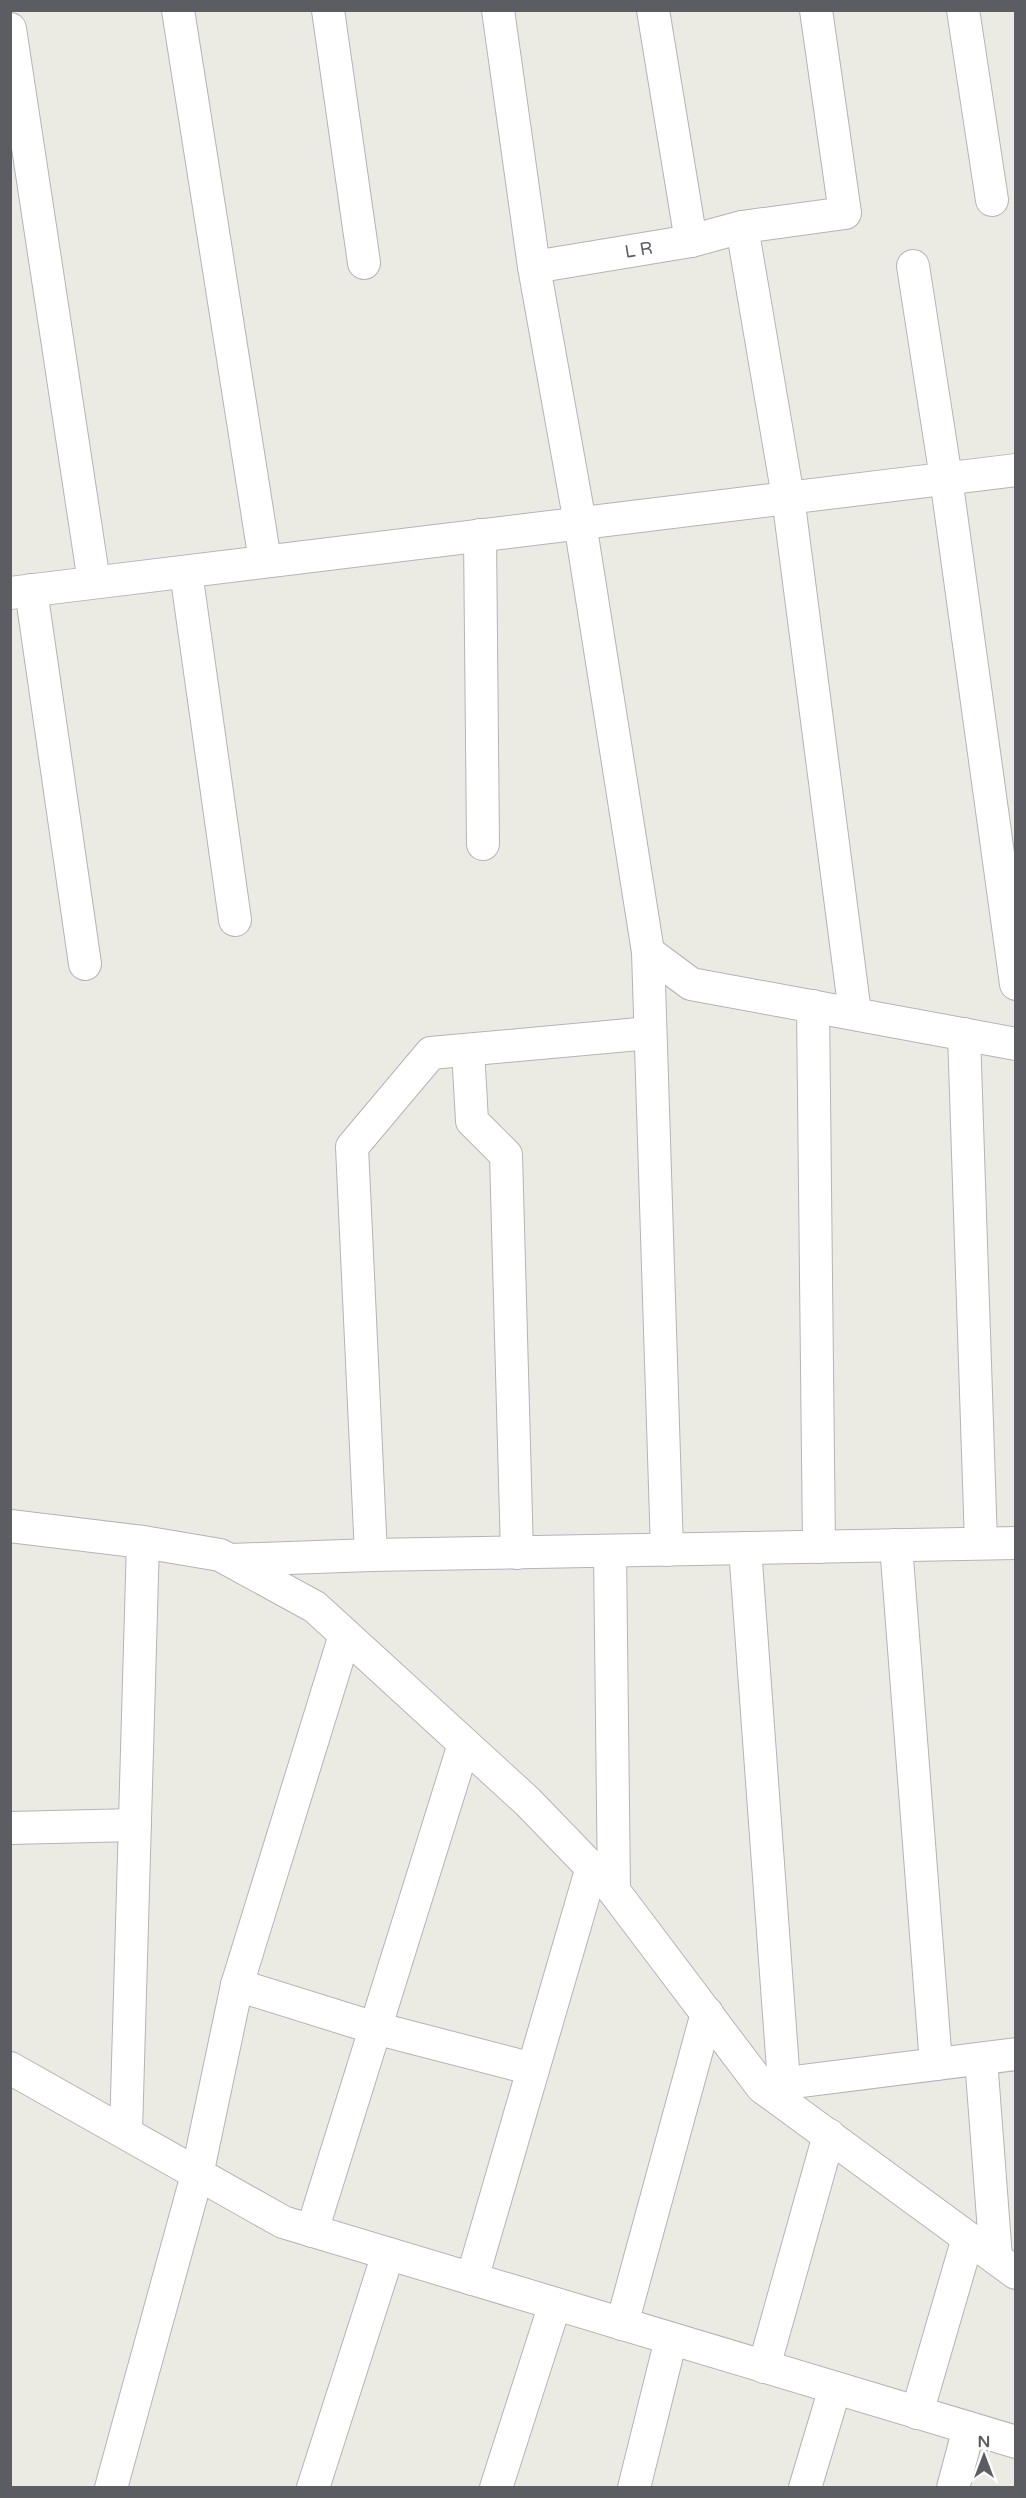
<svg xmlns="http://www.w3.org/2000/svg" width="1026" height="2498" font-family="'Varela Round',sans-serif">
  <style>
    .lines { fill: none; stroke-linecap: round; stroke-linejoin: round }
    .minor-casing { stroke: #b3b4b9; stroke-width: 34 }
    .minor { stroke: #fff; stroke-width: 32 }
    .labels { text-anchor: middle; stroke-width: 4.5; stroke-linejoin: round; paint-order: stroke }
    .street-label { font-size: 18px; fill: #5b5d62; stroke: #fff }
  </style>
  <rect width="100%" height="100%" fill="#ecebe3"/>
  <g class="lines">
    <g class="minor-casing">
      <g id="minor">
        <polyline points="178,10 265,561"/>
        <polyline points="328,10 364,263"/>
        <polyline points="498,10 534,267 580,523 648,952 667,1550"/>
        <polyline points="653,10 691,241"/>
        <polyline points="816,10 845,213 742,227 788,497 855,1013"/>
        <polyline points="963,10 992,200"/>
        <polyline points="10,29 94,582"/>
        <polyline points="913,266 946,478 1016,984"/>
        <path id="s1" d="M534 267 691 241 742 227"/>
        <polyline points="480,535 483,844"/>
        <polyline points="186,572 235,920"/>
        <polyline points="31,590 85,964"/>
        <polyline points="10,593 1016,470"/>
        <polyline points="648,952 691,984 1016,1044"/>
        <polyline points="813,1006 819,1547"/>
        <polyline points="964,1034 981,1543"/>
        <polyline points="468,1050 472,1121 506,1155 517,1553"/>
        <polyline points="10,1526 143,1542 220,1555 315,1607 528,1802 614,1891 762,2087 1016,2273"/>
        <polyline points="896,1545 936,2064"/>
        <polyline points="745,1548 784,2083"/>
        <polyline points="610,1551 614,1891"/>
        <polyline points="371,1555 352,1147 431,1053 650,1033"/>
        <polyline points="231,1560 371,1555 1016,1543"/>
        <polyline points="10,1828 135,1825"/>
        <polyline points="237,1985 375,2028 533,2069"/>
        <polyline points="981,2059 996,2258"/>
        <polyline points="10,2068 283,2222 1016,2442"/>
        <polyline points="763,2086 1016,2054"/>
        <polyline points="126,2132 143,1542"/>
        <polyline points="312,2231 464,1744"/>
        <polyline points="472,2279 592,1867"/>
        <polyline points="622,2324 707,2013"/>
        <polyline points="764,2367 829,2135"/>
        <polyline points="917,2413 968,2238"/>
        <polyline points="111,2488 197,2175 237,1985 345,1635"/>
        <polyline points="313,2488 388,2254"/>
        <polyline points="496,2488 555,2304"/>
        <polyline points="634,2488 671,2339"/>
        <polyline points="805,2488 835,2388"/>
        <polyline points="953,2488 969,2428"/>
      </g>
    </g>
    <use href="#minor" class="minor"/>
  </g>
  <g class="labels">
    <g class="street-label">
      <text dy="6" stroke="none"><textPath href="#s1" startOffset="106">L R</textPath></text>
    </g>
  </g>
  <rect width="1026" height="2498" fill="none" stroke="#5b5d62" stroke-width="24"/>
  <g transform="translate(984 2456)" stroke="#ffffff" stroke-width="4.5" paint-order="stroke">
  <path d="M0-4.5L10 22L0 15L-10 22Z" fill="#5b5d62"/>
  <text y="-9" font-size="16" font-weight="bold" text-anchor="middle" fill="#5b5d62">N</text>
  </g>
</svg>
